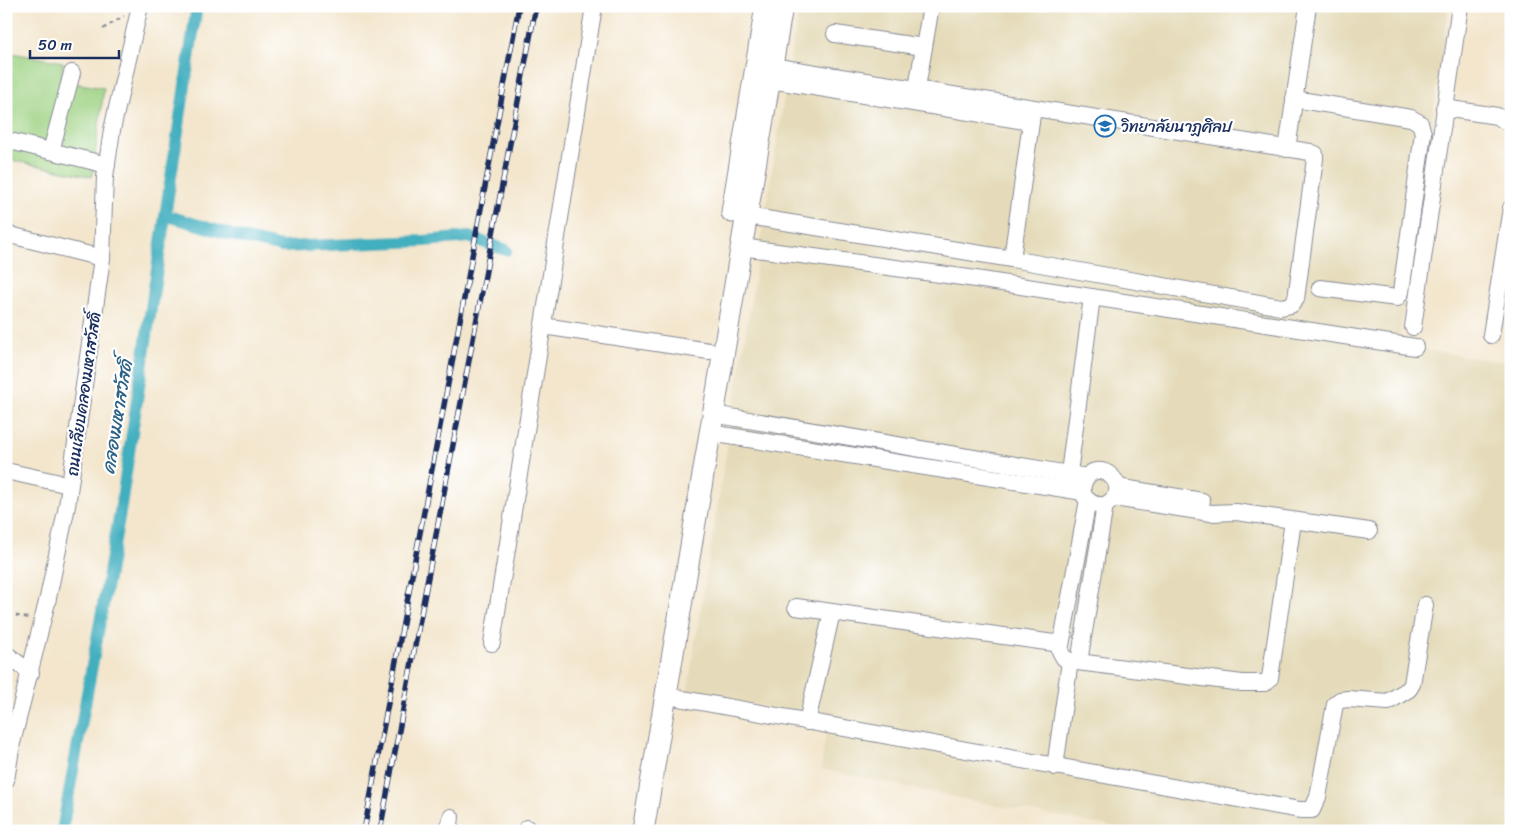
<svg xmlns="http://www.w3.org/2000/svg" width="1517" height="837" font-family="Sriracha,'Playpen Sans Thai',sans-serif">
  <style>
    .built { fill: #e5dbba }
    .green { fill: #9dd182; stroke: #5c8070 }
    .lines { fill: none; stroke-linecap: round; stroke-linejoin: round }
    .canal { stroke: #42afbf; stroke-width: 12 }
    .minor-casing { stroke: #878a96; stroke-width: 18 }
    .major-casing { stroke: #878a96; stroke-width: 23 }
    .path { stroke: #878a96; stroke-width: 2; stroke-dasharray: 4 4; stroke-linecap: butt }
    .minor { stroke: #fff; stroke-width: 16 }
    .major { stroke: #fff; stroke-width: 21 }
    .rail-casing { stroke: #1b2f5e; stroke-width: 5.5 }
    .rail { stroke: #fff; stroke-width: 4; stroke-dasharray: 11; stroke-linecap: butt }
    .labels { text-anchor: middle; stroke-width: 4.5; stroke-linejoin: round; paint-order: stroke }
    .poi-label { font-size: 16px; fill: #1b2f5e; stroke: #fff; text-anchor: start }
    .street-label { font-size: 16px; fill: #1b2f5e; stroke: #fff }
    .water-label { font-size: 18px; font-style: italic; fill: #2b6285; stroke: #fff }
  </style>
  <rect width="100%" height="100%" fill="#fff"/>
  <filter id="ink" filterUnits="userSpaceOnUse"><feTurbulence type="fractalNoise" baseFrequency=".02" numOctaves="2"/><feDisplacementMap in="SourceGraphic" scale="10" xChannelSelector="R" yChannelSelector="G"/><feConvolveMatrix kernelMatrix="1 2 1 2 8 2 1 2 1" color-interpolation-filters="sRGB"/></filter>
  <filter id="wash" filterUnits="userSpaceOnUse"><feTurbulence type="fractalNoise" baseFrequency=".0096" numOctaves="4" result="noise"/><feDisplacementMap in="SourceGraphic" scale="20" xChannelSelector="R" yChannelSelector="G"/><feGaussianBlur stdDeviation="1.12" result="paint"/><feColorMatrix in="noise" values="0 0 0 0 0 0 0 0 0 0 0 0 0 0 0 0 0 1.4 0 .05"/><feComposite in="paint" operator="in"/></filter>
  <g filter="url(#wash)">
    <rect width="100%" height="100%" fill="#f3e6cd"/>
    <polygon class="built" points="799,6 1449,6 1398,346 1511,363 1511,831 1137,831 988,804 821,769 828,717 687,693"/>
    <polygon class="green" points="6,52 63,62 61,81 104,88 92,177 6,159"/>
    <g class="lines">
      <g class="canal">
        <polyline points="165,215 242,238 282,247 424,241 469,237 506,250"/>
        <polyline points="62,831 120,512 197,6"/>
      </g>
    </g>
  </g>
  <g filter="url(#ink)">
    <g class="lines">
      <g class="minor-casing">
        <g id="minor">
          <polyline points="835,34 924,47"/>
          <polyline points="772,66 1310,152 1315,154 1315,159 1296,299 1291,305 1281,307 1012,259 1033,108"/>
          <polyline points="770,80 1031,122"/>
          <polyline points="917,88 931,6"/>
          <polyline points="1294,99 1411,118 1420,123 1423,133 1401,292 1397,298 1320,288"/>
          <polyline points="1444,108 1497,116 1511,125"/>
          <polyline points="6,140 107,165"/>
          <polyline points="1287,149 1308,6"/>
          <polyline points="51,151 72,73"/>
          <polyline points="747,216 1012,259"/>
          <polyline points="6,234 102,258"/>
          <polyline points="741,247 969,278 1415,347"/>
          <polyline points="543,326 709,351"/>
          <polyline points="1413,327 1460,6"/>
          <polyline points="1491,335 1511,208"/>
          <polyline points="713,414 1087,477"/>
          <polyline points="710,433 1083,492"/>
          <polyline points="6,471 69,485"/>
          <polyline points="1069,473 1092,297"/>
          <polyline points="1117,487 1202,501"/>
          <polyline points="1114,498 1211,513 1236,512 1369,531"/>
          <polyline points="1088,500 1060,651 1064,658 1070,661 1242,683 1265,683 1270,678 1293,521"/>
          <polyline points="796,607 1061,644"/>
          <polyline points="492,643 594,6"/>
          <polyline points="6,654 31,673"/>
          <path d="M1079 662 1105 505C1138 488 1096 453 1084 482 1078 497 1092 507 1105 505"/>
          <polyline points="667,696 1300,810 1312,810 1318,797 1335,704 1340,700 1348,699 1388,702 1409,689 1412,684 1425,605"/>
          <polyline points="807,722 832,612"/>
          <polyline points="1055,767 1070,661"/>
          <polyline points="6,780 12,743 48,598 67,506 102,258 105,177 112,130 140,6"/>
          <polyline points="449,831 451,817"/>
          <polyline points="526,831 527,828"/>
        </g>
      </g>
      <g class="major-casing">
        <g id="major">
          <polyline points="732,212 766,6"/>
          <polyline points="643,831 782,6"/>
        </g>
      </g>
      <g class="path">
        <polyline points="103,29 124,16"/>
        <polyline points="8,614 28,618"/>
      </g>
      <use href="#minor" class="minor"/>
      <use href="#major" class="major"/>
      <g class="rail-casing">
        <g id="rail">
          <polyline points="364,831 519,6"/>
          <polyline points="380,831 536,6"/>
        </g>
      </g>
      <use href="#rail" class="rail"/>
    </g>
  </g>
  <defs>
    <g id="university-ring" transform="scale(1.125)"><circle r="9.5" fill="#fff" stroke="#1f6fb2" stroke-width="1.5"/><path d="M0-5L7-2L0 1L-7-2ZM-4 1L0 2.5L4 1V4Q0 6-4 4Z" fill="#1f6fb2"/></g>
  </defs>
  <g fill-rule="evenodd">
    <use href="#university-ring" x="1105" y="126"/>
  </g>
  <g class="labels">
    <g class="poi-label">
      <text x="1121" y="132">วิทยาลัยนาฏศิลป</text>
    </g>
    <g class="street-label">
      <text transform="translate(83 394) rotate(-82)" y="6">ถนนเลียบคลองมหาสวัสดิ์</text>
    </g>
    <g class="water-label">
      <text transform="translate(117 417) rotate(-81)" y="6">คลองมหาสวัสดิ์</text>
    </g>
  </g>
  <rect width="1517" height="837" fill="none" stroke="#fff" stroke-width="25"/>
  <path d="M30 50v8h89v-8" fill="none" stroke="#1b2f5e" stroke-width="2.5"/>
  <text x="38" y="50" font-size="15" fill="#1b2f5e" stroke="#ffffff" stroke-width="4" paint-order="stroke">50 m</text>
</svg>
